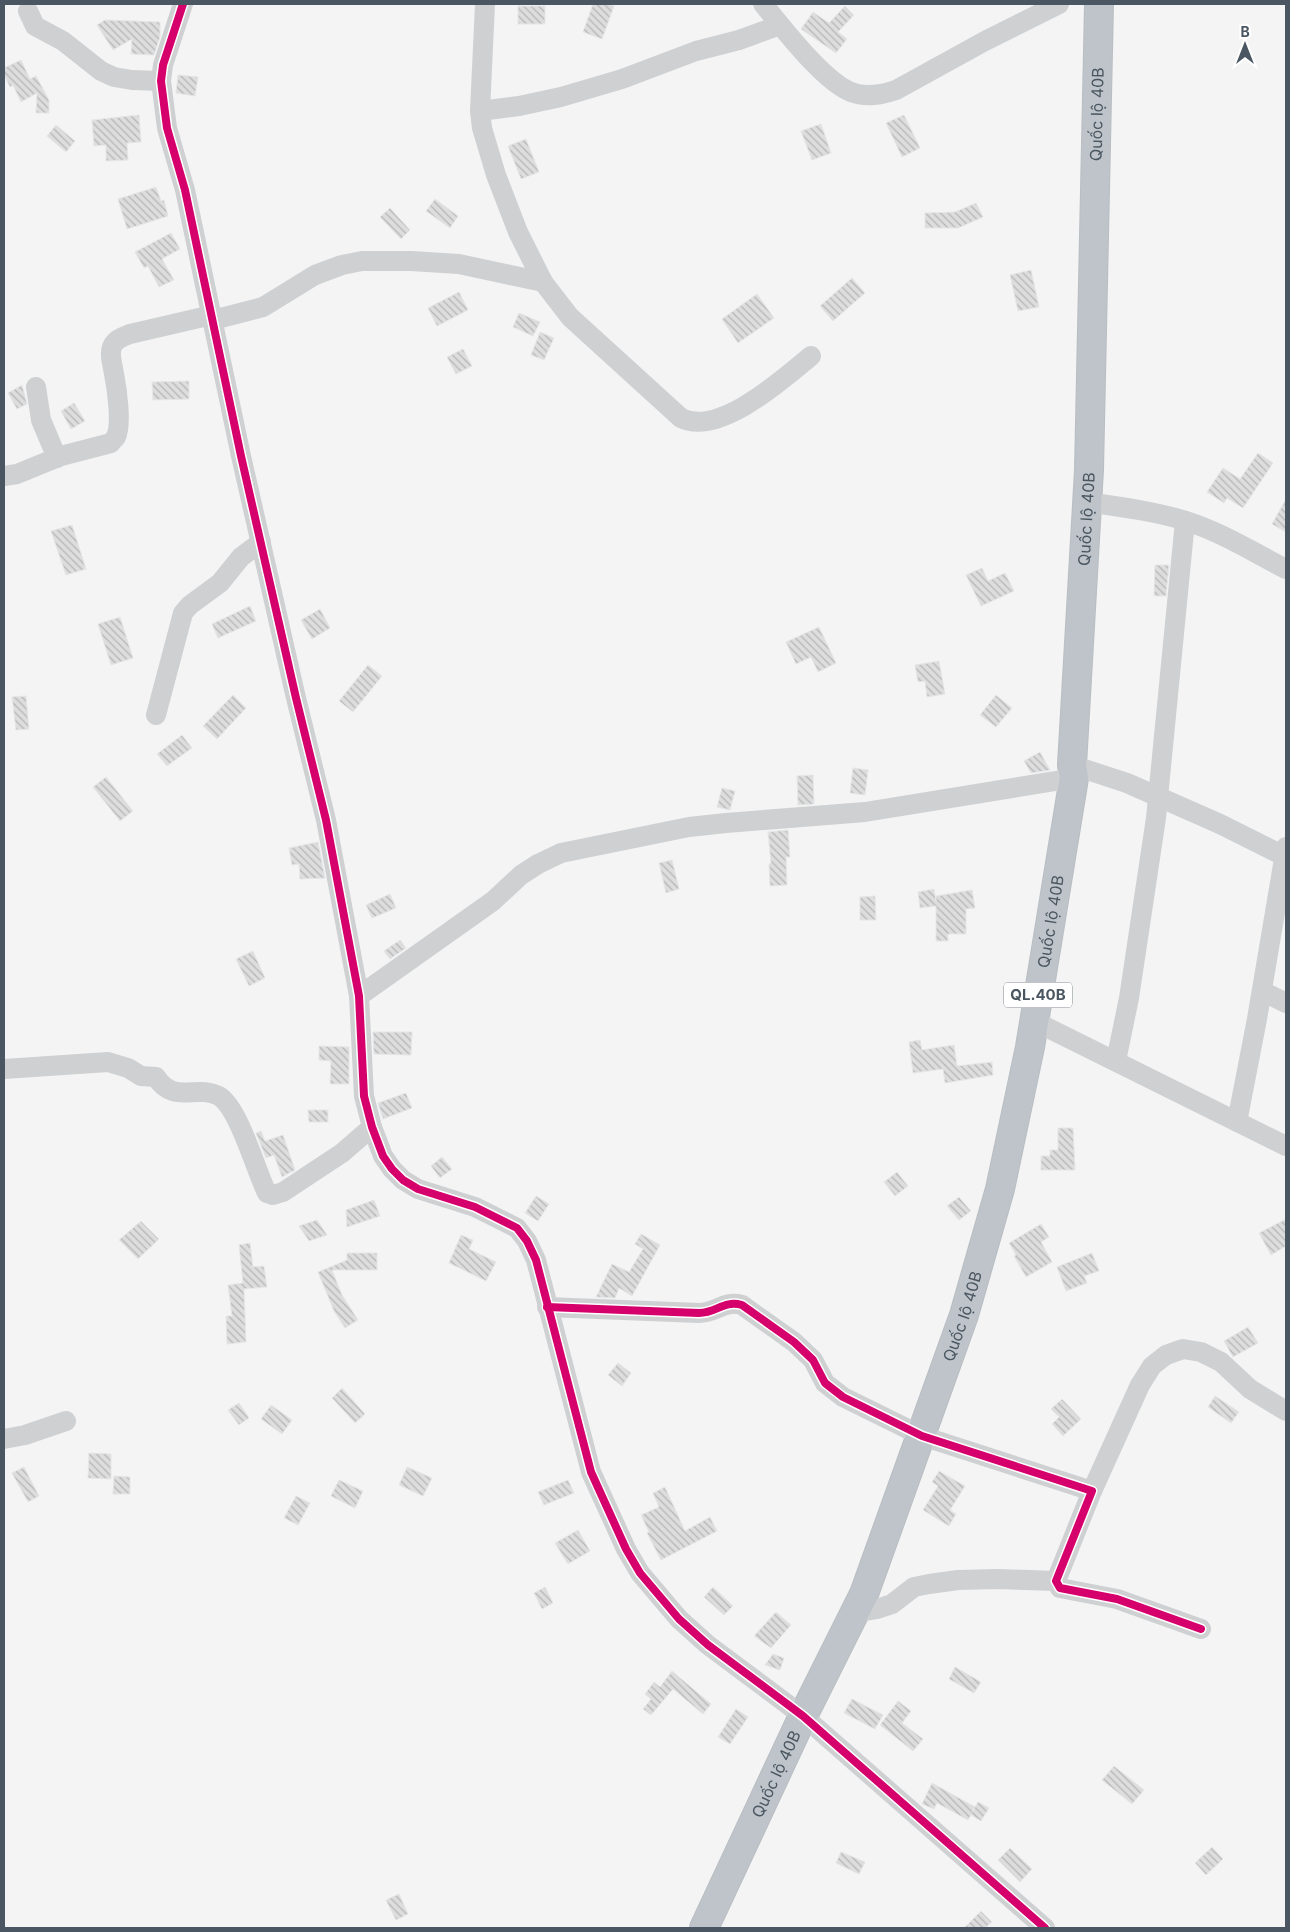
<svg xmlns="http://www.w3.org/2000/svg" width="1290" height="1932" font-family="Inter,sans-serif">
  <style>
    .building { fill: url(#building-back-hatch); stroke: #e5e6e7 }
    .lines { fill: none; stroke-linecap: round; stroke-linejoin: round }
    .highway-casing { stroke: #b9bec3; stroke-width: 30 }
    .minor { stroke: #ced0d2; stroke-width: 20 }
    .highway { stroke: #bec4c9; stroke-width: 28 }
    .cycleway-casing { stroke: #fff; stroke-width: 11 }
    .cycleway { stroke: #d6006c; stroke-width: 8 }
    .labels { text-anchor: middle; stroke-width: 4; stroke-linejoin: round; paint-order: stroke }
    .shield { fill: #fff; stroke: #808990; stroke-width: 1 }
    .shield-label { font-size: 15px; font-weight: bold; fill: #4a5661 }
    .street-label { font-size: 16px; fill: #4a5661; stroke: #fff }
  </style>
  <defs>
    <pattern id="building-back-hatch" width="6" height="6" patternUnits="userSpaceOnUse" patternTransform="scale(1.25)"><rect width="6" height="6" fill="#ddddde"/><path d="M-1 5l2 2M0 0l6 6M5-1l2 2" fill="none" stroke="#b5b6b7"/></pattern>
  </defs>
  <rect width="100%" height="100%" fill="#f4f4f4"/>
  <g class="building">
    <polygon points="593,4 607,4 614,6 602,39 583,32"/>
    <rect x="518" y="6" width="27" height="18"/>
    <polygon points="845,6 854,15 838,32 847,39 836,53 801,29 813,12 829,23"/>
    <polygon points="105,20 160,22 160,37 154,55 131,54 132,39 113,50 97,25"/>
    <polygon points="21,60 30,79 36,76 49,100 49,113 36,113 37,93 21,102 13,85 10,87 4,75 4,68"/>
    <polygon points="178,75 198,77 195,96 176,93"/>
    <polygon points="139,115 141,142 127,143 128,160 106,161 106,145 94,146 92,120"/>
    <polygon points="904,115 920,148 902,157 886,123"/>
    <polygon points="821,124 831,153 812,160 801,131"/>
    <polygon points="56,125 75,141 66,152 47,136"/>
    <polygon points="526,139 539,172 521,179 508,146"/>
    <polygon points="156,187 161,201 164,200 168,216 127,229 118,199"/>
    <polygon points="435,199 458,216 450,228 426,211"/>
    <polygon points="976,203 983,217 958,228 925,228 925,213 955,212"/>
    <polygon points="390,208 410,230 401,239 380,217"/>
    <polygon points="171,233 180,249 162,259 174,280 159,287 148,266 144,268 135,252"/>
    <polygon points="1031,270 1039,307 1018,311 1010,275"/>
    <polygon points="852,278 865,293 833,321 820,306"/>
    <polygon points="459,292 468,310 437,326 428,308"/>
    <polygon points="757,294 774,318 738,343 722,319"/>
    <polygon points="519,313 540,322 533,336 513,327"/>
    <polygon points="540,332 554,338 544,360 531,355"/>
    <polygon points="463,349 472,366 456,374 447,357"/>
    <polygon points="189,381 189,399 153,400 152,382"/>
    <polygon points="22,385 27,404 17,409 8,393"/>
    <polygon points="74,403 85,421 71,429 61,411"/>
    <polygon points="1258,453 1273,463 1243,508 1227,498 1224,503 1207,492 1223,468 1240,479"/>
    <polygon points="1286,499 1286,532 1272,524"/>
    <polygon points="72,525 86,569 66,575 51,531"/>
    <polygon points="1155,565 1169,565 1166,596 1154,596"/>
    <polygon points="982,568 988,581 1005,573 1014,591 981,606 966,575"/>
    <polygon points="250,606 256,621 218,638 212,624"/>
    <polygon points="320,609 330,628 312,639 301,620"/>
    <polygon points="120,617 133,658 111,665 98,624"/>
    <polygon points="819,627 836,663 818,672 811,657 796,664 786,642"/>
    <polygon points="939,661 945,694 927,697 925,681 918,682 915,665"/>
    <polygon points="368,665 382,676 353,712 339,701"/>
    <polygon points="233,695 246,708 217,739 203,726"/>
    <polygon points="996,695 1012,708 996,727 980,715"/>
    <polygon points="26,696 29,729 16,730 12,697"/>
    <polygon points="182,735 192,748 167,766 157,754"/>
    <polygon points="1040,752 1050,770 1031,773 1024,761"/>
    <polygon points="853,768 868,770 865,795 850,793"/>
    <polygon points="813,775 814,804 798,805 797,776"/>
    <polygon points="106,777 133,811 120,821 93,787"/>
    <polygon points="722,788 735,791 730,810 717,807"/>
    <polygon points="788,830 790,857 786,857 787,885 770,886 769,864 771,863 768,832"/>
    <polygon points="318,842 325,878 300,879 299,864 292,865 289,848"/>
    <polygon points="672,860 679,889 666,893 659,863"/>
    <polygon points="934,889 936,901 936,896 972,890 975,908 966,909 966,934 948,934 948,941 936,941 936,906 920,908 918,892"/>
    <polygon points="390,894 396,908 372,918 366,905"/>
    <polygon points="875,896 876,920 860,920 860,897"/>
    <polygon points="400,940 406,948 390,959 384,951"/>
    <polygon points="253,951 265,978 249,986 236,959"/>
    <polygon points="373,1032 412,1032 411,1055 374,1054"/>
    <polygon points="920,1040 922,1050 954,1045 957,1066 992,1062 993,1075 945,1083 943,1069 913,1073 909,1042"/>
    <polygon points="319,1046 349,1047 349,1084 330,1084 331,1061 319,1060"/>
    <polygon points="406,1093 412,1108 383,1119 378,1103"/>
    <polygon points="308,1110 328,1110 328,1122 309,1122"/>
    <polygon points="1058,1128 1073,1128 1075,1170 1041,1170 1041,1156 1050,1156 1050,1150 1058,1150"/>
    <polygon points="261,1131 265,1141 283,1135 295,1170 282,1177 274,1155 266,1158 256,1133"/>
    <polygon points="442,1157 452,1169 440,1178 431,1166"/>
    <polygon points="897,1172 908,1186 895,1196 884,1182"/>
    <polygon points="536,1196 549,1204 538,1221 525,1213"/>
    <polygon points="959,1197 971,1211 959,1220 947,1206"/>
    <polygon points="374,1200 380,1216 347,1227 346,1210"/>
    <polygon points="1286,1219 1286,1246 1271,1255 1259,1233"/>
    <polygon points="317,1220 327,1235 309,1241 299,1226"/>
    <polygon points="141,1221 159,1239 138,1259 119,1240"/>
    <polygon points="1041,1224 1049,1237 1041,1242 1052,1262 1026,1277 1014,1256 1016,1255 1009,1243"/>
    <polygon points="641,1234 660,1245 632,1296 619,1288 615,1298 596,1297 612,1264 629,1272 643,1249 635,1244"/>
    <polygon points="461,1235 473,1240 469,1249 496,1262 486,1281 449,1263"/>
    <polygon points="250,1243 253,1267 264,1266 267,1287 244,1289 246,1342 227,1344 226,1316 232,1316 228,1285 243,1283 239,1245"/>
    <polygon points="347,1253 377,1253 377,1270 332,1270 342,1295 358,1320 345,1328 334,1311 318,1272 347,1260"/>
    <polygon points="1092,1253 1099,1271 1084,1276 1087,1283 1066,1291 1057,1267"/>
    <polygon points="1248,1327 1258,1343 1233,1357 1224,1341"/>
    <polygon points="618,1363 631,1373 622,1386 608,1375"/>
    <polygon points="342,1388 365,1414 355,1423 332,1398"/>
    <polygon points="1215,1396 1239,1412 1231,1423 1208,1407"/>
    <polygon points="1062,1399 1081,1419 1063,1436 1052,1424 1059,1417 1051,1409"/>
    <polygon points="239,1403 249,1418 239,1425 228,1410"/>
    <polygon points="271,1405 292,1420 282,1434 261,1419"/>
    <polygon points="89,1453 111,1454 111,1479 88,1478"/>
    <polygon points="24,1467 39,1496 28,1502 12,1473"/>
    <polygon points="407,1467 432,1478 423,1496 399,1485"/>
    <polygon points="939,1471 965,1486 950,1510 956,1514 949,1526 923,1510 938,1486 932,1482"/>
    <polygon points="114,1476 130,1477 130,1494 113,1494"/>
    <polygon points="339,1480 363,1491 355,1508 331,1496"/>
    <polygon points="568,1480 574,1493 544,1505 538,1492"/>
    <polygon points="665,1487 685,1531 710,1517 717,1531 661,1560 647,1533 649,1532 641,1515 659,1507 653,1493"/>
    <polygon points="296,1496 310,1503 298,1525 284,1518"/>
    <polygon points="578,1530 590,1551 568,1564 555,1543"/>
    <polygon points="545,1587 553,1603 542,1609 534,1593"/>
    <polygon points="713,1587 733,1606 724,1615 704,1597"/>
    <polygon points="776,1612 791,1625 771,1648 754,1636"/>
    <polygon points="773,1654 784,1658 780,1670 765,1665"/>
    <polygon points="955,1667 981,1682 974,1693 949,1679"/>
    <polygon points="672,1671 711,1704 703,1714 673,1689 651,1715 643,1709 651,1699 645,1694 654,1682 660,1687"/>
    <polygon points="852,1699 883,1715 875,1729 844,1713"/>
    <polygon points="898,1701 911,1711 902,1723 923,1739 913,1751 880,1725"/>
    <polygon points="736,1709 748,1717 730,1744 718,1737"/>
    <polygon points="1114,1766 1144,1790 1132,1804 1102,1780"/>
    <polygon points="932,1783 975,1807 972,1812 978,1802 989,1808 981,1821 971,1815 968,1820 937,1803 934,1809 922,1804"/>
    <polygon points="1212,1847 1223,1859 1206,1875 1195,1863"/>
    <polygon points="1010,1848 1032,1869 1020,1882 998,1860"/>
    <polygon points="841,1852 865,1862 859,1874 836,1863"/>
    <polygon points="399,1894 408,1914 396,1920 386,1900"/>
    <polygon points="981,1911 992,1922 985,1928 964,1928"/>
  </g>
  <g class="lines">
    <g class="highway-casing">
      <g id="highway">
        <path id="s1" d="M704 1928 803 1716 864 1594 964 1315 1000 1189 1030 1047 1074 778 1072 765 1089 470 1099 4"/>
      </g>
    </g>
    <g class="minor">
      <polyline points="183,4 163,65 161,81 167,128 185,190 241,456 296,698 326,820 359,996 364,1096 372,1127 383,1156 392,1169 403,1180 418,1189 475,1207 517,1228 527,1241 536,1260 591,1472 626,1549 640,1573 679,1619 708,1645 803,1716 1045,1928"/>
      <path d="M485 4 480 111 482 128 496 175 518 232 543 282 570 317 681 418C719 437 783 379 811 356"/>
      <path d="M763 4C782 27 824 82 851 92 866 98 881 95 896 90L985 41 1059 4"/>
      <polyline points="28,11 35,26 63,41 101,71 114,77 132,80 161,81"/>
      <polyline points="480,111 519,106 561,97 622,79 696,51 739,40 780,25"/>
      <polyline points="213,320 263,307 315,275 342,265 362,261 411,261 459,264 543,282"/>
      <polyline points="36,387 41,420 57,458"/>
      <path d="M4 476 17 474 61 456 111 443C111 442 116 438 116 437 122 424 117 389 114 374 113 366 109 355 112 347 115 339 123 337 130 334L212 315"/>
      <path d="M1087 502C1120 507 1154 511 1186 521 1221 532 1253 552 1286 569"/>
      <polyline points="156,715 183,613 190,605 220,583 241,557 261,542"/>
      <polyline points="1072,765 1127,783 1220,824 1286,857"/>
      <polyline points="1262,991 1286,1003"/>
      <polyline points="359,996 493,901 521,875 538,864 561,853 689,827 726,823 865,812 1074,778"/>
      <polyline points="1034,1021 1286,1146"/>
      <polyline points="1116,1061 1129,998 1156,818 1185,521"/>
      <path d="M4 1069 108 1062 128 1068 141 1076 156 1077C174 1105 196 1084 219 1096 239 1108 256 1171 267 1193L273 1195 283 1192 342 1153 372 1127"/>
      <polyline points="1237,1122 1257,1019 1286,847"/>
      <path d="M547 1307 699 1313C717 1313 723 1300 742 1305L794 1342 813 1360 825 1383 843 1397 922 1436 1092 1491 1056 1581 1060 1588 1117 1599 1201 1629"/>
      <polyline points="4,1439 25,1435 66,1421"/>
      <polyline points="1092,1491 1140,1385 1152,1366 1166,1355 1183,1349 1201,1352 1221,1362 1250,1389 1286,1411"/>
      <polyline points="855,1613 877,1609 892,1604 914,1587 929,1584 958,1580 998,1579 1056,1581"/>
    </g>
    <use href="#highway" class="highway"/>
    <g class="cycleway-casing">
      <g id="cycleway">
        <polyline points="183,4 163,65 161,81 167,128 185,190 241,456 296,698 326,820 359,996 364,1096 372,1127 383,1156 392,1169 403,1180 418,1189 475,1207 517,1228 527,1241 536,1260 591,1472 626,1549 640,1573 679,1619 708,1645 803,1716 1045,1928"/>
        <path d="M547 1307 699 1313C717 1313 723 1300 742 1305L794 1342 813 1360 825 1383 843 1397 922 1436 1092 1491 1056 1581 1060 1588 1117 1599 1201 1629"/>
      </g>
    </g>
    <use href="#cycleway" class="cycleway"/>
  </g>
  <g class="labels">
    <rect class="shield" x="1004" y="982.5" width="68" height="25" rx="4"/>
    <g class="shield-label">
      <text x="1038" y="1000">QL.40B</text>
    </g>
    <g class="street-label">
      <text dy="6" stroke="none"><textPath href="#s1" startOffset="1880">Quốc lộ 40B</textPath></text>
      <text dy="6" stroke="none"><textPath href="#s1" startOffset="1475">Quốc lộ 40B</textPath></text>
      <text dy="6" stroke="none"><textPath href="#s1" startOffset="1070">Quốc lộ 40B</textPath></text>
      <text dy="6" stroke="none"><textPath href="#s1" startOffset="665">Quốc lộ 40B</textPath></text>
      <text dy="6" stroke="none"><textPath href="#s1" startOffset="170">Quốc lộ 40B</textPath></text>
    </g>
  </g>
  <rect width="1290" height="1932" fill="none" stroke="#4a5661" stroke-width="10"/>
  <g transform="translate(1245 45)" stroke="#ffffff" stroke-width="4" paint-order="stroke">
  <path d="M0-4L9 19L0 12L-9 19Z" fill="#4a5661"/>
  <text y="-8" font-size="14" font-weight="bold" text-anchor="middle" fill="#4a5661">B</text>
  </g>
</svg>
